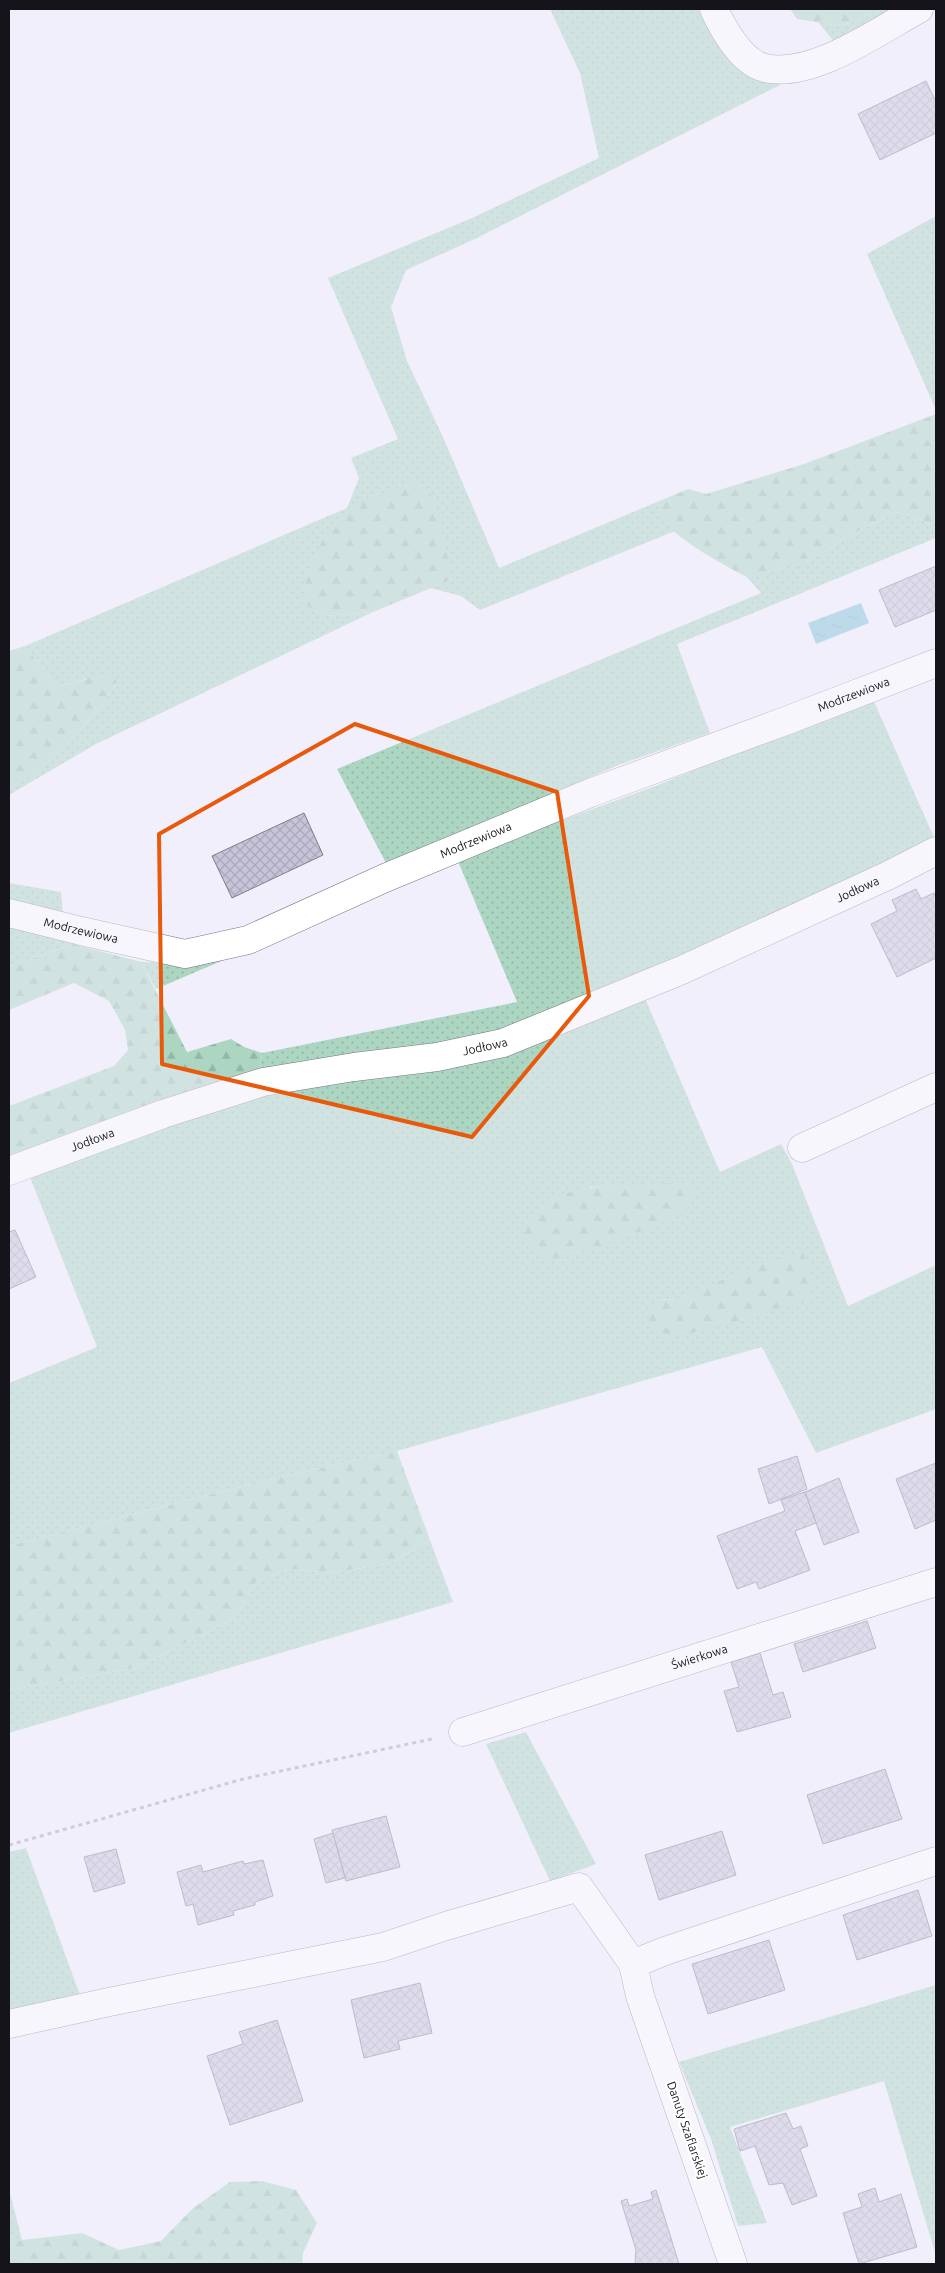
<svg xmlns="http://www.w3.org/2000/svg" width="945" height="2273" font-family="Ubuntu,sans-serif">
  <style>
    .grass { fill: url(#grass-dots); fill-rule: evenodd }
    .forest { fill: url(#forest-firs) }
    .water { fill: url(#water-ripples) }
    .building { fill: url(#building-cross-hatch); stroke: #7f7c90 }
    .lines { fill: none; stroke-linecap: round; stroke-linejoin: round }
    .minor-casing { stroke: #767487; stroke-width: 29 }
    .path { stroke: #a4a3ae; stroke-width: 3; stroke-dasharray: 4 4; stroke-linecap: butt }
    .minor { stroke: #fff; stroke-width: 28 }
    .marked { fill: none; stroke: #e8590c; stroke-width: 4; stroke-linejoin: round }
    .labels { text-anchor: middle; stroke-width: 4.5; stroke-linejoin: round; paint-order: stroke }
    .street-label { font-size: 12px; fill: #15141b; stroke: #fff }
  </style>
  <defs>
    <pattern id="grass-dots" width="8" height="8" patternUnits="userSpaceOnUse" patternTransform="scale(1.25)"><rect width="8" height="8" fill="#acd6c2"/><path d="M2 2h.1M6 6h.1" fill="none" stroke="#93b7a6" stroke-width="1.8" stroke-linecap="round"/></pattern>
    <pattern id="forest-firs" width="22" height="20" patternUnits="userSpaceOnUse" patternTransform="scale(1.25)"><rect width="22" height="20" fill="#acd6c2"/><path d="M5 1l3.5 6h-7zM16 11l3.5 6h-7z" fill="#93b7a6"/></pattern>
    <pattern id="water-ripples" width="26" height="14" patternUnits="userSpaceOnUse" patternTransform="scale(1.25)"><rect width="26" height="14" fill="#7ec0d4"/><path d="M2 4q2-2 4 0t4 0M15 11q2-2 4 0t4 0" fill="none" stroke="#6ca4b5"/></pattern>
    <pattern id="building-cross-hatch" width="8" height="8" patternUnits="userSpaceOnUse" patternTransform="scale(1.25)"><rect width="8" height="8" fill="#c7c4d9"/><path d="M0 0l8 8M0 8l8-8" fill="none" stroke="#aaa8ba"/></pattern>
  </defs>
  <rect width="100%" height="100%" fill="#f1effc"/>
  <g class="grass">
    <polygon points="550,9 705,9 786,82 475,239 406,270 391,307 407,361 443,437 499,568 657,502 666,523 675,531 480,610 461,596 430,588 453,579 309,568 303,602 324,616 373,612 96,744 9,795 9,791 59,753 99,708 117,682 86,679 57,687 25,646 347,508 359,478 351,458 398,439 328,278 472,218 599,158 580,73"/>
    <polygon points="883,9 898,9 835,43 818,22 841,26"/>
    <polygon points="936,216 936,410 867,254"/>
    <polygon points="898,512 928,522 936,529 936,538 677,644 710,733 621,764 387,865 337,769 761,593 747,577 810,561 861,529"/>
    <polygon points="872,697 936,842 658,971 519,1026 436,1046 259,1075 262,1053 517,1002 457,859 658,785"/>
    <polygon points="9,883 61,892 63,915 9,902"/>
    <polygon points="9,926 73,944 9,967"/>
    <polygon points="233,956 156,989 141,962 180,963"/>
    <path d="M644 996 720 1172 781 1144 792 1164 848 1306 936 1265V1409L816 1453 762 1347 397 1451 263 1481 9 1546V1383L97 1347 28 1172 224 1102ZM634 1185 542 1261 589 1187ZM716 1284 651 1329 659 1300 677 1299Z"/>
    <polygon points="430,1540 453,1602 9,1733 9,1690 136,1668 235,1618 256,1582 288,1569 332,1573 391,1563"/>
    <polygon points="526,1732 596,1864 550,1881 486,1744"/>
    <polygon points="26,1848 80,1995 9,2012 9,1852"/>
    <polygon points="936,1985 936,2256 884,2081 730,2127 767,2223 738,2226 711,2139 679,2062"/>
    <polygon points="9,2189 22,2240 9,2243"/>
  </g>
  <g class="forest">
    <polygon points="790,9 883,9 841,26 797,19"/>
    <path d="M936 414V529L928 522 898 512 861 529 810 561 747 577C727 567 678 540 666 523 662 517 660 508 657 502L688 489 706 494 804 464Z"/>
    <polygon points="413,481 433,497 453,579 373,612 324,616 302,602 309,568 328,528 360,504"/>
    <polygon points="25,646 57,687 110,673 117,682 99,708 59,753 9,792 9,651"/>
    <polygon points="73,944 141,962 187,1052 231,1039 244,1047 262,1053 259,1075 9,1159 9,1106 114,1066 128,1050 125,1030 109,1001 74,983 9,1010 9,967"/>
    <path d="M685 1183 696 1197 681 1215 586 1253 542 1261 524 1233C530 1224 537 1213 544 1205 568 1181 652 1184 685 1183Z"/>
    <polygon points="803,1252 814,1282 811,1298 747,1319 662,1340 651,1329 648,1310 659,1300 677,1299 767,1261"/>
    <polygon points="397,1451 430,1540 391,1563 332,1573 288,1569 256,1582 235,1618 136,1668 9,1690 9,1546 263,1481"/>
    <polygon points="262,2181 296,2190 317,2223 303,2253 302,2264 9,2264 9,2243 22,2240 82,2233 119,2250 161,2241 192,2209 230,2182"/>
  </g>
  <polygon class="water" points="861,603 869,623 816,644 808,623"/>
  <g class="building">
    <polygon points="926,81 936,102 936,133 880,160 858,114"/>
    <polygon points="936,566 936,610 895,627 879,590"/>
    <polygon points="304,813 323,855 232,898 212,856"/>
    <polygon points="916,889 921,899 934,893 936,898 936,958 897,977 871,924 897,911 892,900"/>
    <polygon points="15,1230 36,1277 9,1289 9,1232"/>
    <polygon points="797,1456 807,1489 769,1504 758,1469"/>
    <polygon points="936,1463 936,1520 915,1529 896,1479"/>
    <polygon points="839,1478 859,1532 824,1545 805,1492"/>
    <polygon points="805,1492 816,1523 795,1531 810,1570 759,1589 756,1582 737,1589 717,1536 785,1511 781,1500"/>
    <polygon points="867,1621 876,1648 803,1672 794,1644"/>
    <polygon points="760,1653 773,1695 783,1692 791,1717 737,1732 724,1691 739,1687 731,1662"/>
    <polygon points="885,1769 902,1819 823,1844 807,1795"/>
    <polygon points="386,1816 400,1867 346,1881 332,1830"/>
    <polygon points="722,1831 736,1875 659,1900 645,1855"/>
    <polygon points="333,1833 345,1878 326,1883 314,1839"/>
    <polygon points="116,1849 125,1883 94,1892 84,1857"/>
    <polygon points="263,1860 273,1896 255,1902 255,1905 233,1911 234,1915 198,1925 193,1904 186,1906 177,1872 201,1865 203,1872 243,1861 244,1864"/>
    <polygon points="918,1890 932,1936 857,1960 843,1915"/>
    <polygon points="769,1940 785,1990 708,2014 692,1964"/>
    <polygon points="420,1983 432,2033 398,2041 400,2049 364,2058 351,2000"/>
    <polygon points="277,2020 303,2101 230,2125 207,2056 243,2044 239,2032"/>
    <polygon points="786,2113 793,2129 801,2126 808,2146 800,2149 817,2196 792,2205 783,2183 769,2185 755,2146 740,2151 734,2129"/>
    <polygon points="875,2188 879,2202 901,2194 917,2247 859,2264 843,2213 862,2207 858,2194"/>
    <polygon points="656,2190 679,2264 635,2264 636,2250 621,2201 627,2199 629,2206 653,2199 651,2192"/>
  </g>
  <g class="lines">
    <g class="minor-casing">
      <g id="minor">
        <path d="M714 9C723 29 742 63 765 68 812 79 878 31 919 9"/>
        <path id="s1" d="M9 913 81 931 185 954 248 940 385 878 590 793 788 720 936 663"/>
        <polyline points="802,1148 936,1087"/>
        <path id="s2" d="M9 1171 163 1114 263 1082 354 1067 437 1057 503 1043 682 970 887 876 936 851"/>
        <path id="s3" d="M463 1732 936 1582"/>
        <polyline points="9,2024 109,2002 383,1947 446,1926 579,1887 633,1964"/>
        <polyline points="733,2264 640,1996 633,1964 665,1951 936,1861"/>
      </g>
    </g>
    <polyline class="path" points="9,1845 243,1779 432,1739"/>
    <use href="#minor" class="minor"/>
  </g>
  <path d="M0 0H945V2273H0ZM355 724 557 792 589 996 472 1137 162 1064 159 834Z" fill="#f1effc" fill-opacity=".55" fill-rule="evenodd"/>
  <path class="marked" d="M355 724 557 792 589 996 472 1137 162 1064 159 834Z"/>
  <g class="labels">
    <g class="street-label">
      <text dy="4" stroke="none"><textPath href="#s1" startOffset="899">Modrzewiowa</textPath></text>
      <text dy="4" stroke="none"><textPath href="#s1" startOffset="494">Modrzewiowa</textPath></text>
      <text dy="4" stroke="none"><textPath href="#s2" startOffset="899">Jodłowa</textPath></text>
      <text dy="4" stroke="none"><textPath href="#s1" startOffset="74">Modrzewiowa</textPath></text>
      <text dy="4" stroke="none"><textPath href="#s2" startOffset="494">Jodłowa</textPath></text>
      <text dy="4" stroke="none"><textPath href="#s2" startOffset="89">Jodłowa</textPath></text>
      <text dy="4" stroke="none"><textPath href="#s3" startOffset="248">Świerkowa</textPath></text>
      <text transform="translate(687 2130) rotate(71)" y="4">Danuty Szaflarskiej</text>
    </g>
  </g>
  <rect width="945" height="2273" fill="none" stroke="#15141b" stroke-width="20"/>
</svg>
